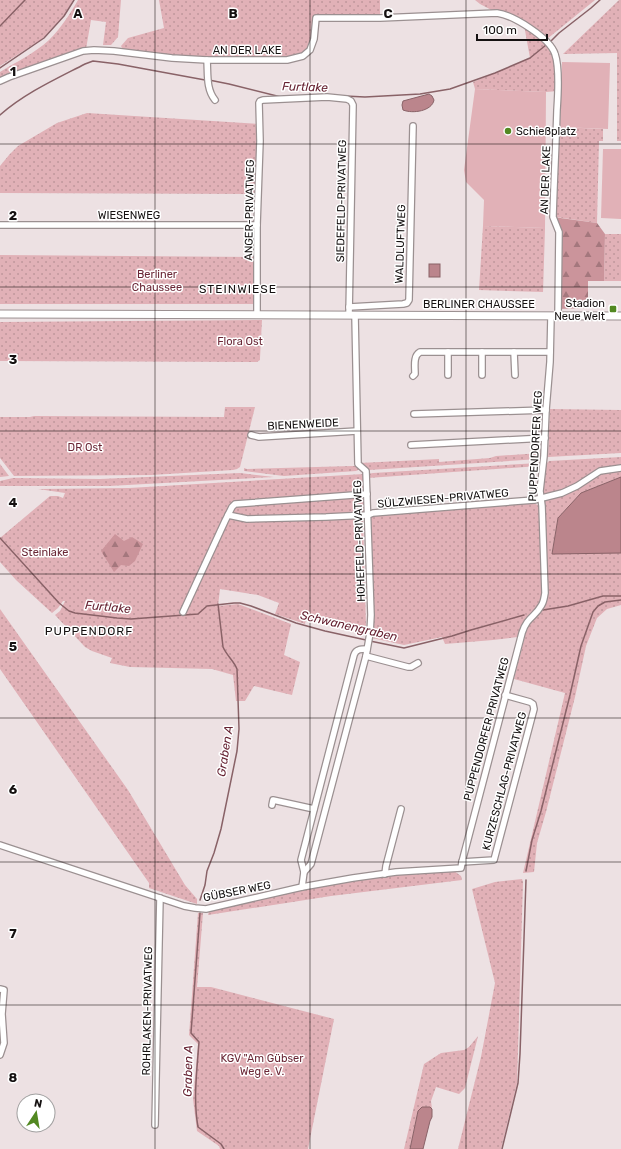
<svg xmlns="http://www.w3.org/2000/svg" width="621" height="1149" font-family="Rubik,sans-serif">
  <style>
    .green { fill: url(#green-dots) }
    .forest { fill: url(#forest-firs) }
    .pitch { fill: #e1b1b7 }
    .water { fill: #bb858c; stroke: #896267 }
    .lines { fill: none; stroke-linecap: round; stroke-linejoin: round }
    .stream { stroke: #896267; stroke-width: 1.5 }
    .minor-casing { stroke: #9b9091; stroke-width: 8 }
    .major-casing { stroke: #9b9091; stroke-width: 9 }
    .minor { stroke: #fff; stroke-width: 5.5 }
    .major { stroke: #fff; stroke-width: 7 }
    .grid { fill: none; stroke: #151111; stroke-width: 1; stroke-opacity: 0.55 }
    .poi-dot { fill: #528821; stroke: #fff; stroke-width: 1.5 }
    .labels { text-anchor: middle; stroke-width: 3; stroke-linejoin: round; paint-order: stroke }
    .street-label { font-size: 11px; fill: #151111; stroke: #fff }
    .poi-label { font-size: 11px; fill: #151111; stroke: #fff; text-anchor: start }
    .park-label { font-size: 11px; fill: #6a2736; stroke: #fff }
    .water-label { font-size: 12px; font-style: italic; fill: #662232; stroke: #fff }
    .neighbourhood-label { font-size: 12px; letter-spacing: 1px; fill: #151111; stroke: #fff }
    .grid-label { font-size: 13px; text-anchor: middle; font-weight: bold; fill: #151111; stroke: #fff; stroke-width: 3; stroke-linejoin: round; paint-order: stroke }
  </style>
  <defs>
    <pattern id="green-dots" width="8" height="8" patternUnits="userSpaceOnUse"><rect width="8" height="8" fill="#e1b1b7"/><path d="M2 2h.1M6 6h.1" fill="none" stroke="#c0979c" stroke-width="1.8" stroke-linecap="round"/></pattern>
    <pattern id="forest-firs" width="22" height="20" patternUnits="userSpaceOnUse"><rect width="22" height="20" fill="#cb949b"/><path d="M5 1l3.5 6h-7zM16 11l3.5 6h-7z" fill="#a4777d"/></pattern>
  </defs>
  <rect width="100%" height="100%" fill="#ede1e3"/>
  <g class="green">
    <polygon points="0,0 73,0 64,15 42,39 0,66"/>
    <path d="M78 0H121L118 37 111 45H103L106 22 91 20 86 49 0 80V72C16 62 35 53 49 40 61 28 70 14 78 0Z"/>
    <path d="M159 0H380V18H314C312 40 314 50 291 58H189L123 50 121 46 128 38 164 28Z"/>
    <polygon points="475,0 595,0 547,39 480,4"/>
    <polygon points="619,0 621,0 621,141 617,141 617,53 563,54"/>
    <polygon points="524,25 554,52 558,91 546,92 475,89 473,82 495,73 530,58"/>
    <polygon points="87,113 259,124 258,194 0,193 0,166 9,155 18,146 57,123"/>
    <polygon points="560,127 603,129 603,141 599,141 597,223 556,217"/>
    <polygon points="483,226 545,228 543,292 479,290"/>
    <polygon points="605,234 621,234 621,281 604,281"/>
    <polygon points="0,255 256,257 254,304 0,304"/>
    <polygon points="262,320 260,358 260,360 257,362 0,361 0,322"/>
    <polygon points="225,407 255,407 240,467 237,469 233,470 151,475 14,476 0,458 0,417 30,417 34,416 224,417"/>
    <polygon points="550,409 621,410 621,453 548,457"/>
    <polygon points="541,453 539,459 369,470 360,463 439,459 439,462 490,458 496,456"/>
    <polygon points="621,457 621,477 581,493 558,518 552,553 621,553 621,605 607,609 597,618 586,646 575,697 546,812 537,843 534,872 523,873 565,693 514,679 525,636 493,640 445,644 442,637 404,645 372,638 374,624 370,517 372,515 534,503 539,506 541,553 545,553 545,504 543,490 546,464 549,461"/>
    <polygon points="539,463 541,464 539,466 368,478 368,474 373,473"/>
    <polygon points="0,464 9,476 0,477"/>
    <polygon points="352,466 357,466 360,469 356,471 284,476 244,471 244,468 247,469"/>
    <polygon points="240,473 274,477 109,486 0,486 0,481 13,478 100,479"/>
    <polygon points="364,474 365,511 363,518 366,626 353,628 306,619 305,624 275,614 279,603 258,595 220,589 218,606 238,604 291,624 284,655 300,662 292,695 254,686 245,701 236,701 233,675 212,669 130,667 110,663 112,658 92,651 85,647 55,615 60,611 65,601 63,601 58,608 52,613 16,580 0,562 0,538 50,496 58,496 63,498 65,493 38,489 129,488"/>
    <polygon points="0,609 128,790 185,885 197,899 197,904 149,888 149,883 0,669"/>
    <polygon points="454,871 461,876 462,880 331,896 208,915 209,911 335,883 383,876"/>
    <polygon points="522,879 523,882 517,1083 501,1149 458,1149 481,1057 495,983 472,889 495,882"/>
    <polygon points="198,913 203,913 197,987 211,987 334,1019 308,1149 220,1149 219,1146 197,1131 193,1099 198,1044 189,1035"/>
    <polygon points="478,1036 465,1088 459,1094 436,1087 431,1101 432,1109 430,1107 418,1111 410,1149 404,1149 424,1064 441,1053 464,1050 469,1047"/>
  </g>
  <g class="forest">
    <polygon points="553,217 597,223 605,234 604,281 588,281 588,308 558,309 559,232"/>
    <polygon points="115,534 124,541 132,537 143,544 135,561 129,566 121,565 114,572 101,551"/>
  </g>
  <g class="pitch">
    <polygon points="562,62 610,63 608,129 560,127"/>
    <polygon points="475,89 546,92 545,228 483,226 484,200 466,182 464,170"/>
    <polygon points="603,149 621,149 621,219 601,218"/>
  </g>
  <g class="water">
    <path d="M429 94 432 96 434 100C432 111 413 114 403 110L402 105 403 101Z"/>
    <rect x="429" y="264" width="11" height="13"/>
    <polygon points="621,477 621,553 552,554 558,518 581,493"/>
    <polygon points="422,1107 430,1107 432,1109 432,1117 430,1121 423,1149 410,1149 418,1111"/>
  </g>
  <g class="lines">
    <g class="stream">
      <polyline points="0,26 25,0"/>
      <polyline points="549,43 559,33 591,8 600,0"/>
      <polyline points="0,68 44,38 64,16 74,0"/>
      <polyline points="209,80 229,84 281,97"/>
      <polyline points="345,96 365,97 420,94 450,89 495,73 530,58 546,45"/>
      <path d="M0 115C25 93 56 79 85 64L93 61 118 64 205 80"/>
      <polyline points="0,538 59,603 69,611 75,613 117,618 131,619 198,614 207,606 234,603 240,603 251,606 296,623 325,631 366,640"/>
      <polyline points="543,610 568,606 603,596 621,596"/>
      <polyline points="370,641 404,648 452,636 471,630 524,615"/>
      <polyline points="526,871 532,840 541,811 570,695 581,646 593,612 598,606 605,602 621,600"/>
      <path d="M200 900 205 885 207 871 214 853 221 829 237 751 239 729 237 669C234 661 227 656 223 647L218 604"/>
      <path d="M200 913 191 1033 199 1042C197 1070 193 1099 198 1127L221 1144 224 1149"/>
      <polyline points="502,1149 518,1083 520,1054 526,880"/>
    </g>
    <g class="minor-casing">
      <g id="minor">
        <path d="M207 60C208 74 206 89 215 100"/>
        <path d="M0 81 9 77 83 51 94 50 114 51 172 58 207 60H287L303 56 310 50 314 39 316 18H380L497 13C513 15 550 38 555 54 560 68 558 95 557 110 556 145 554 181 553 217L559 232 558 316"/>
        <polyline points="0,225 257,225"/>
        <polyline points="349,307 403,304 407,303 409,300 413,126"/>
        <polyline points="257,315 257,225 260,141 259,103 260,101 263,100 327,97 347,99 351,101 353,105 349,315"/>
        <polyline points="482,352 482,375"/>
        <polyline points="514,352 515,375"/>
        <polyline points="448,375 448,352"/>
        <path d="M413 376 415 374C415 366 413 356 420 352H550"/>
        <polyline points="414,414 546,410"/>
        <polyline points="251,435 259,437 357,431"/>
        <polyline points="411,445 545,438"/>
        <polyline points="228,515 247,519 326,517 368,515 373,513 534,500 562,493 577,486 600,471 621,468"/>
        <polyline points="183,612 225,521 232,507 235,504 367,494"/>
        <polyline points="366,656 408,667 411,667 418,663"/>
        <polyline points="272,805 273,800 314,809"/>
        <path d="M0 845 184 906 195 908 206 909 302 887 353 878 396 872 461 868 462 862 522 633C527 617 535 617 541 606 544 602 544 598 545 593L542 506 540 491 544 456 546 410 550 362 551 316"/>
        <polyline points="462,862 494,860 534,709 533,704 530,702 505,695"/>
        <path d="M304 872 301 860 354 655C356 649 361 649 367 649"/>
        <polyline points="385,874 386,866 401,809"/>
        <polyline points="302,887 304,872 311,864 366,656 370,633 371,615 366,471 358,464 355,315"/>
        <polyline points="0,989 4,990 2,1014 4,1043 0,1055"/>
        <polyline points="155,1125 160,898"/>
      </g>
    </g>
    <g class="major-casing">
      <polyline id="major" points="0,314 621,316"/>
    </g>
    <use href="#minor" class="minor"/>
    <use href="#major" class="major"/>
  </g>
  <path class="grid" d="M155 0V1149M310 0V1149M466 0V1149M0 144H621M0 287H621M0 431H621M0 574H621M0 718H621M0 862H621M0 1005H621"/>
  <g class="poi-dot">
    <circle cx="508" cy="131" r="4"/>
    <rect x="609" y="305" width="8" height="8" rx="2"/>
  </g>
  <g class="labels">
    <g class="street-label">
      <text x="247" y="54">AN DER LAKE</text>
      <text transform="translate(545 180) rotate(-88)" y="4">AN DER LAKE</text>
      <text transform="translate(341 201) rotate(-89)" y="4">SIEDEFELD-PRIVATWEG</text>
      <text transform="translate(249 210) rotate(-89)" y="4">ANGER-PRIVATWEG</text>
      <text x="129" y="219">WIESENWEG</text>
      <text transform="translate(400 244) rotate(-88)" y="4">WALDLUFTWEG</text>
      <text x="479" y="308">BERLINER CHAUSSEE</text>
      <text transform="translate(303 424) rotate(-3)" y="4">BIENENWEIDE</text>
      <text transform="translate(535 446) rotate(-87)" y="4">PUPPENDORFER WEG</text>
      <text transform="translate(443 498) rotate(-5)" y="4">SÜLZWIESEN-PRIVATWEG</text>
      <text transform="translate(359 541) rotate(-92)" y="4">HOHEFELD-PRIVATWEG</text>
      <text transform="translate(486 729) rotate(-75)" y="4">PUPPENDORFER PRIVATWEG</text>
      <text transform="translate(504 781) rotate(-75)" y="4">KURZESCHLAG-PRIVATWEG</text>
      <text transform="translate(237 891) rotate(-11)" y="4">GÜBSER WEG</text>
      <text transform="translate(147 1011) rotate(-89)" y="4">ROHRLAKEN-PRIVATWEG</text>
    </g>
    <g class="poi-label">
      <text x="516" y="135">Schießplatz</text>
      <text x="605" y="307" text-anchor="end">Stadion<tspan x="605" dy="13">Neue Welt</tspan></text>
    </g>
    <g class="park-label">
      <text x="157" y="278">Berliner<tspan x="157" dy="13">Chaussee</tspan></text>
      <text x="240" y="345">Flora Ost</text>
      <text x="85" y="451">DR Ost</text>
      <text x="45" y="556">Steinlake</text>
      <text x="262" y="1062">KGV "Am Gübser<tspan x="262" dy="13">Weg e. V.</tspan></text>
    </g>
    <g class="water-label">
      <text transform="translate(305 87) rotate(2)" y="4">Furtlake</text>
      <text transform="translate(108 607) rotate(5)" y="4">Furtlake</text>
      <text transform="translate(349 626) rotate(13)" y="4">Schwanengraben</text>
      <text transform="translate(225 751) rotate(-81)" y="4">Graben A</text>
      <text transform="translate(188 1071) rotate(-89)" y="4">Graben A</text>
    </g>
    <g class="neighbourhood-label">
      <text x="238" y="293">STEINWIESE</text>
      <text x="89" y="635">PUPPENDORF</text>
    </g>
  </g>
  <g class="grid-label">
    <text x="78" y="18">A</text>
    <text x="233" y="18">B</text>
    <text x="388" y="18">C</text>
    <text x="13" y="76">1</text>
    <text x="13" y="220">2</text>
    <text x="13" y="364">3</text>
    <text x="13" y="507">4</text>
    <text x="13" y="651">5</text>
    <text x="13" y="794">6</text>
    <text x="13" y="938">7</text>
    <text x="13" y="1082">8</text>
  </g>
  <g transform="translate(36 1113) rotate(12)"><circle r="19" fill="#ffffff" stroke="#a1a0a0"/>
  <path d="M0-3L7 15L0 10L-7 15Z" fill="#528821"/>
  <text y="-6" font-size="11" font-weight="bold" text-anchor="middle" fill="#151111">N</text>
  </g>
  <path d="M477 34v6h70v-6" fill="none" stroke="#151111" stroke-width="2"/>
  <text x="483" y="34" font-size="12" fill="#151111" stroke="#ffffff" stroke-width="3" paint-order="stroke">100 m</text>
</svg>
